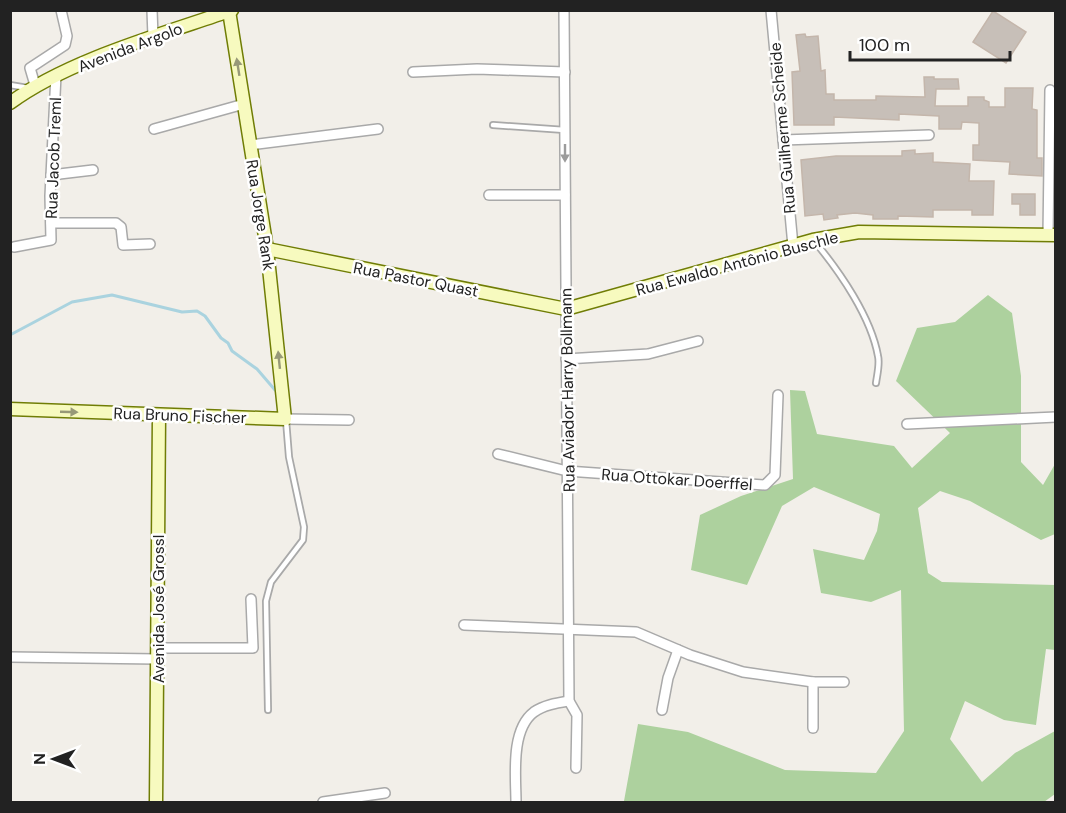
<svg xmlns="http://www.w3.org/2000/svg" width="1066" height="813" font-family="'DM Sans',sans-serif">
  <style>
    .forest { fill: #add19e }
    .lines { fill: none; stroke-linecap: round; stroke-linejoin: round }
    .stream { stroke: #aad3df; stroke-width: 3 }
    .building { fill: #c7bfb8; stroke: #c4b6ab; stroke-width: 1.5 }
    .lane-casing { stroke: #a9a9a9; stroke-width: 8 }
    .street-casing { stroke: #a9a9a9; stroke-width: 12 }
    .secondary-casing { stroke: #707d05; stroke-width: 15 }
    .lane { stroke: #fff; stroke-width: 4.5 }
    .street { stroke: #fff; stroke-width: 9 }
    .secondary { stroke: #f7fabf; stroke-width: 12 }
    .oneway { fill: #979978 }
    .oneway2 { fill: #9c9c9c }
    .labels { text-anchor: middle; stroke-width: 5; stroke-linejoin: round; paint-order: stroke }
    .street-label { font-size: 16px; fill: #222; stroke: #fff }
  </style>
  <rect width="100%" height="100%" fill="#f2efe9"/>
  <polygon class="forest" points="988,295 1012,313 1021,376 1021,462 1043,485 1055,464 1055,534 1041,540 970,501 940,491 918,508 928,573 942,582 1055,585 1055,650 1046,649 1036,725 1004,720 965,701 950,739 982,782 1015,753 1055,731 1055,794 1044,802 617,802 624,801 638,724 688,732 785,770 876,773 904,731 901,590 871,602 821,593 813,549 864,560 877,531 880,514 814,487 782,506 747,585 691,570 700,515 741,496 793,479 790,390 805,391 817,434 894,446 912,468 950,433 896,381 917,328 955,322"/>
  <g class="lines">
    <polyline class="stream" points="10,335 72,302 112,295 182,312 197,311 205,316 221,338 228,343 232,351 257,369 275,390"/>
  </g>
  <g class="building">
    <polygon points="993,11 1026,32 1006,63 973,42"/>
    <polygon points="805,34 806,37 818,36 821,71 825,70 826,94 834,94 834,100 876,100 876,96 925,97 924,77 934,77 934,79 958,79 959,89 936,89 935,106 968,106 968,97 984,97 984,100 989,102 989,107 1005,107 1005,88 1033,88 1032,109 1037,110 1037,158 1042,158 1042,176 1009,174 1010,162 973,160 973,145 979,145 979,123 962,122 961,129 939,129 939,116 899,114 899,120 834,117 834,125 794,125 792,72 800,71 796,35"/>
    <polygon points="915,150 915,154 933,153 933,162 970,164 969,181 994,181 993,215 972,215 972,210 933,210 933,217 898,216 898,219 873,219 873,215 855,213 837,215 838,218 824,220 823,214 805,216 801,160 836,156 902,156 902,151"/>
    <polygon points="1012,194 1035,194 1035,215 1020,215 1020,204 1012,204"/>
  </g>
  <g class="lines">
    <g class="lane-casing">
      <g id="lane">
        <polyline points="10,85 28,88"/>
        <polyline points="493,125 565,130"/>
        <path d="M815 242C840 272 871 317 878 356 880 364 877 375 876 383"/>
        <polyline points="268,710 266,601 271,582 303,540 304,527 289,457 286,420"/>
      </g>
    </g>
    <g class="street-casing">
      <g id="street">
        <polyline points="152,10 153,37"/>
        <polyline points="564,10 569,701 577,715 576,768"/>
        <polyline points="771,10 793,246"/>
        <polyline points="413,72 477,69 565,72"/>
        <polyline points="35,85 30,68 65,45 67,36 61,10"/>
        <polyline points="154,129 244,104"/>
        <polyline points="783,140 929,135"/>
        <polyline points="250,145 378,129"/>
        <polyline points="51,175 93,170"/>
        <polyline points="489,195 565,195"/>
        <polyline points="51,223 116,223 121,227 123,245 150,244"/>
        <polyline points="1048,235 1050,90"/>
        <polyline points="14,247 51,240 50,196 56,75"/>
        <polyline points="566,359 648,354 698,341"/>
        <polyline points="285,419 349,420"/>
        <polyline points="907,424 1056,417"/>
        <polyline points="498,454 567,471 765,485 775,475 778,395"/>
        <polyline points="464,625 636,632 690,655 743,672 813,682 844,682"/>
        <polyline points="158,648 253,648 251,599"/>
        <polyline points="10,657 157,659"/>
        <polyline points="813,682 813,728"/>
        <polyline points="662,710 668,678 678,650"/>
        <polyline points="323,802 385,793"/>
        <path d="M516 802C516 777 510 730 534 712 544 705 557 703 569 701"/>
      </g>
    </g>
    <g class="secondary-casing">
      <g id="secondary">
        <path d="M10 103C68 60 163 34 232 10"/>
        <polyline points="267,249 566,309 813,240 859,232 1056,235"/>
        <polyline points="10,409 285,419 267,249 229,11"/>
        <polyline points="156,802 159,415"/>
      </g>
    </g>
    <use href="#lane" class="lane"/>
    <use href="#street" class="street"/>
    <use href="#secondary" class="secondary"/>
  </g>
  <defs><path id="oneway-solid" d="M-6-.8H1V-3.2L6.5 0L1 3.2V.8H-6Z" transform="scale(1.5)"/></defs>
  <g class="oneway">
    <use href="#oneway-solid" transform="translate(238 67) rotate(-99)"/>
    <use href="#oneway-solid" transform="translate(279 360) rotate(-96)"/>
    <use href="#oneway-solid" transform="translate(69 412) rotate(2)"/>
  </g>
  <use class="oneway2" href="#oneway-solid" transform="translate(565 153) rotate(90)"/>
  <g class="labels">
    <g class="street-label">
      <text transform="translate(130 47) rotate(-21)" y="6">Avenida Argolo</text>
      <text transform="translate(782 128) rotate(-95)" y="6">Rua Guilherme Scheide</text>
      <text transform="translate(53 158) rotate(-88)" y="6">Rua Jacob Treml</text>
      <text transform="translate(261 215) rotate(81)" y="6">Rua Jorge Rank</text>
      <text transform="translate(737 263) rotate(-15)" y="6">Rua Ewaldo Antônio Buschle</text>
      <text transform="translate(416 279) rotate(11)" y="6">Rua Pastor Quast</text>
      <text transform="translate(567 390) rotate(-91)" y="6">Rua Aviador Harry Bollmann</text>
      <text transform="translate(180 415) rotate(2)" y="6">Rua Bruno Fischer</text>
      <text transform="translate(677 479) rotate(4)" y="6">Rua Ottokar Doerffel</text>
      <text transform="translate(158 609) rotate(-90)" y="6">Avenida José Grossl</text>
    </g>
  </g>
  <rect width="1066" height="813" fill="none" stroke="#222222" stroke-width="24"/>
  <g transform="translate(54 759) rotate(270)" stroke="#ffffff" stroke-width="4.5" paint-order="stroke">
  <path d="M0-4.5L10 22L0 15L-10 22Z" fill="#222222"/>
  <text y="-9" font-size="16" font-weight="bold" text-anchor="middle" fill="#222222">N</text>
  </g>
  <path d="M850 51v9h160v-9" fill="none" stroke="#222222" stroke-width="3"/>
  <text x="859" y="51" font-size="18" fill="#222222" stroke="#ffffff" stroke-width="4.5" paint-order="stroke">100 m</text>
</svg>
